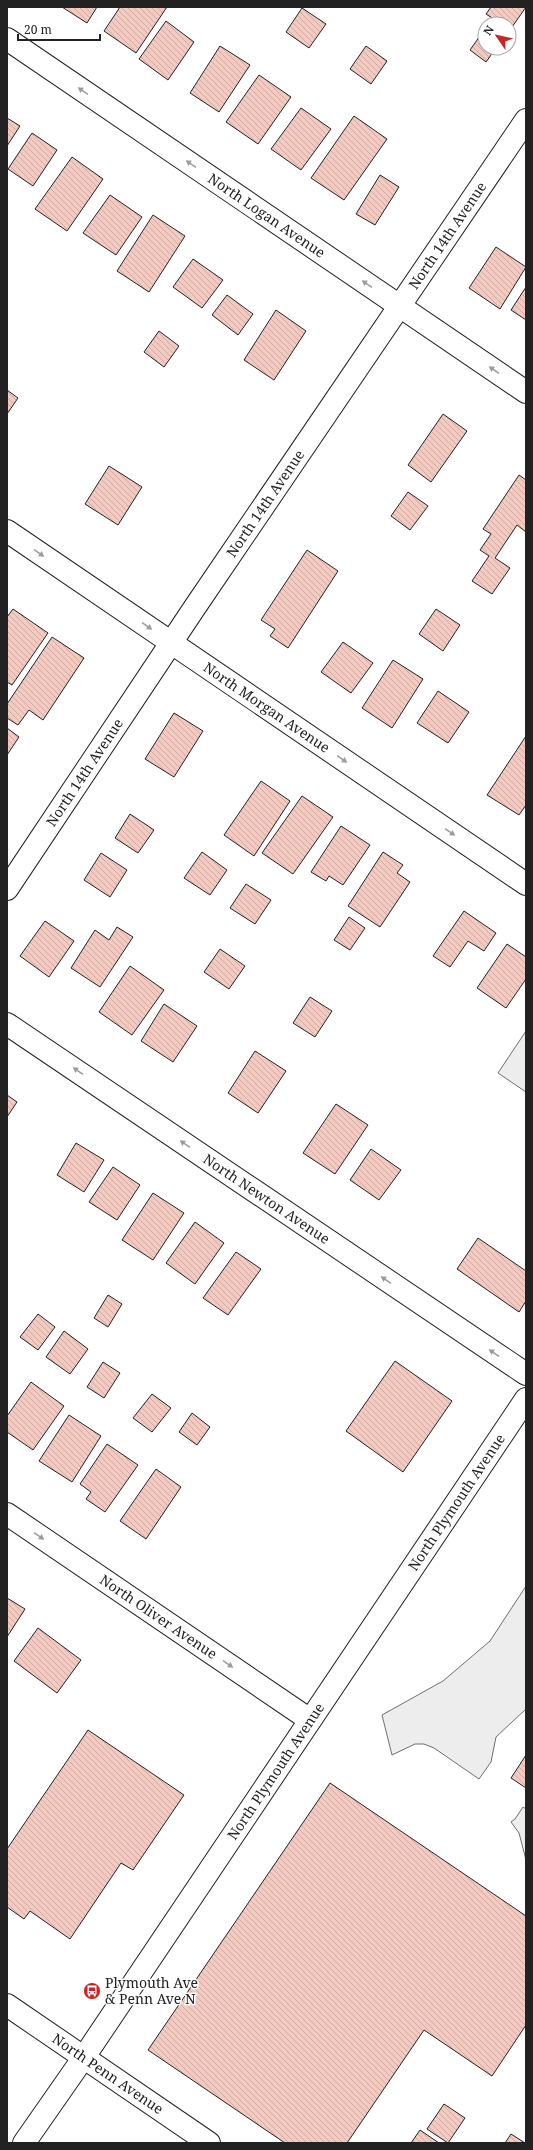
<svg xmlns="http://www.w3.org/2000/svg" width="533" height="2150" font-family="'Noto Serif',serif">
  <style>
    .parking { fill: #ededed; stroke: #6f6f6f }
    .building { fill: url(#building-back-hatch); stroke: #222 }
    .lines { fill: none; stroke-linecap: round; stroke-linejoin: round }
    .street-casing { stroke: #222; stroke-width: 24 }
    .secondary-casing { stroke: #222; stroke-width: 24 }
    .street { stroke: #fff; stroke-width: 22 }
    .secondary { stroke: #fff; stroke-width: 22 }
    .oneway { fill: #9c9c9c }
    .labels { text-anchor: middle; stroke-width: 3; stroke-linejoin: round; paint-order: stroke }
    .street-label { font-size: 14px; fill: #222; stroke: #fff }
    .poi-label { font-size: 14px; fill: #222; stroke: #fff; text-anchor: start }
  </style>
  <defs>
    <pattern id="building-back-hatch" width="6" height="6" patternUnits="userSpaceOnUse"><rect width="6" height="6" fill="#f3c9c0"/><path d="M-1 5l2 2M0 0l6 6M5-1l2 2" fill="none" stroke="#d0aca5"/></pattern>
  </defs>
  <rect width="100%" height="100%" fill="#fff"/>
  <g class="parking">
    <polygon points="526,1031 526,1092 498,1073"/>
    <polygon points="526,1586 526,1709 496,1737 491,1762 479,1779 434,1748 424,1744 415,1744 392,1755 382,1715 443,1681 490,1641"/>
    <polygon points="523,1807 526,1809 526,1860 519,1833 511,1822 515,1819"/>
  </g>
  <g class="building">
    <polygon points="62,7 97,7 87,23"/>
    <polygon points="120,7 167,7 136,53 104,31"/>
    <polygon points="491,7 526,7 510,30 509,24 501,24 486,14"/>
    <polygon points="302,8 326,24 309,48 286,32"/>
    <polygon points="166,21 194,42 168,80 139,59"/>
    <polygon points="482,33 485,36 485,48 496,48 486,62 470,50"/>
    <polygon points="220,46 250,65 219,112 190,93"/>
    <polygon points="366,46 387,61 371,84 350,69"/>
    <polygon points="259,75 291,97 258,144 226,122"/>
    <polygon points="301,108 331,129 301,170 271,149"/>
    <polygon points="354,116 387,139 344,200 311,178"/>
    <polygon points="7,118 20,126 7,146"/>
    <polygon points="32,133 57,150 33,186 8,169"/>
    <polygon points="72,157 103,179 67,231 35,209"/>
    <polygon points="380,175 399,187 375,225 356,214"/>
    <polygon points="110,195 142,217 116,255 83,233"/>
    <polygon points="153,215 185,236 149,292 117,271"/>
    <polygon points="496,247 526,267 500,309 469,288"/>
    <polygon points="193,259 223,280 202,308 173,287"/>
    <polygon points="526,287 526,320 511,310"/>
    <polygon points="227,295 253,314 238,335 212,315"/>
    <polygon points="276,310 306,331 274,380 244,360"/>
    <polygon points="159,331 179,346 164,367 144,352"/>
    <polygon points="7,390 18,398 7,414"/>
    <polygon points="443,414 467,431 431,482 408,465"/>
    <polygon points="109,466 142,487 118,525 85,504"/>
    <polygon points="519,475 526,480 526,532 517,525 495,558 510,568 492,594 472,581 489,556 480,550 491,534 483,529"/>
    <polygon points="408,492 428,506 410,530 391,516"/>
    <polygon points="307,550 338,571 288,648 270,636 275,629 261,620"/>
    <polygon points="13,609 48,633 12,685 7,682 7,617"/>
    <polygon points="436,609 460,625 443,651 419,634"/>
    <polygon points="52,637 84,658 43,720 29,710 18,725 7,718 7,704"/>
    <polygon points="343,642 373,663 351,693 321,672"/>
    <polygon points="393,660 423,679 392,728 362,708"/>
    <polygon points="438,691 469,712 448,743 417,723"/>
    <polygon points="174,713 203,731 174,777 145,759"/>
    <polygon points="7,728 19,737 7,755"/>
    <polygon points="526,736 526,805 519,815 487,795"/>
    <polygon points="261,781 290,801 254,856 224,835"/>
    <polygon points="302,796 333,817 293,874 262,853"/>
    <polygon points="130,814 154,830 138,853 115,838"/>
    <polygon points="341,826 370,845 343,885 329,876 326,881 311,872"/>
    <polygon points="202,852 227,870 210,895 184,878"/>
    <polygon points="383,852 403,865 397,873 410,882 380,927 348,906"/>
    <polygon points="101,853 127,870 110,897 84,880"/>
    <polygon points="246,884 271,900 255,924 230,908"/>
    <polygon points="464,911 496,933 484,951 468,941 450,967 433,956"/>
    <polygon points="349,917 365,928 350,950 334,940"/>
    <polygon points="45,921 74,941 49,977 20,956"/>
    <polygon points="117,927 133,937 100,987 71,968 95,930 109,940"/>
    <polygon points="507,944 526,957 526,979 506,1008 477,988"/>
    <polygon points="220,949 245,966 229,989 204,972"/>
    <polygon points="130,966 164,990 132,1035 99,1012"/>
    <polygon points="310,997 332,1011 315,1037 293,1023"/>
    <polygon points="164,1004 197,1026 173,1062 141,1041"/>
    <polygon points="255,1051 286,1071 258,1113 228,1093"/>
    <polygon points="7,1095 17,1102 7,1117"/>
    <polygon points="336,1104 368,1125 335,1174 303,1153"/>
    <polygon points="76,1143 104,1160 84,1192 57,1175"/>
    <polygon points="371,1149 401,1170 379,1200 350,1180"/>
    <polygon points="113,1167 140,1185 117,1220 89,1202"/>
    <polygon points="153,1193 184,1213 153,1260 122,1240"/>
    <polygon points="195,1222 224,1243 195,1284 166,1263"/>
    <polygon points="478,1238 526,1271 526,1301 519,1312 457,1269"/>
    <polygon points="236,1252 261,1269 228,1315 203,1298"/>
    <polygon points="108,1295 122,1304 108,1327 94,1318"/>
    <polygon points="38,1314 55,1327 38,1350 20,1337"/>
    <polygon points="64,1331 88,1349 70,1374 46,1357"/>
    <polygon points="395,1361 452,1401 403,1472 346,1431"/>
    <polygon points="103,1362 120,1373 104,1398 87,1387"/>
    <polygon points="31,1382 64,1406 33,1450 7,1432 7,1416"/>
    <polygon points="152,1394 171,1408 152,1432 133,1418"/>
    <polygon points="192,1413 210,1427 197,1445 179,1432"/>
    <polygon points="69,1415 101,1436 72,1482 39,1461"/>
    <polygon points="107,1444 138,1465 105,1512 86,1499 91,1492 80,1484"/>
    <polygon points="156,1469 181,1487 146,1539 120,1521"/>
    <polygon points="7,1598 25,1609 7,1637"/>
    <polygon points="38,1628 81,1660 57,1693 14,1661"/>
    <polygon points="88,1730 184,1795 133,1870 121,1863 70,1939 30,1911 24,1919 7,1907 7,1849"/>
    <polygon points="526,1755 526,1788 511,1778"/>
    <polygon points="330,1783 526,1916 526,2025 492,2076 424,2030 347,2143 285,2143 148,2050"/>
    <polygon points="444,2104 465,2118 448,2143 427,2129"/>
    <polygon points="420,2130 439,2143 411,2143"/>
    <polygon points="511,2134 525,2143 505,2143"/>
  </g>
  <g class="lines">
    <g class="street-casing">
      <g id="street">
        <path id="s1" d="M7 39 526 392"/>
        <path id="s2" d="M7 531 526 884"/>
        <path id="s3" d="M7 889 195 607 526 120"/>
        <path id="s4" d="M7 1024 526 1374"/>
        <path id="s5" d="M7 1514 310 1720"/>
      </g>
    </g>
    <g class="secondary-casing">
      <g id="secondary">
        <path id="s6" d="M7 2005 209 2143"/>
        <path id="s7" d="M24 2143 84 2057 526 1399"/>
      </g>
    </g>
    <use href="#street" class="street"/>
    <use href="#secondary" class="secondary"/>
  </g>
  <defs><path id="oneway-solid" d="M-6-.8H1V-3.2L6.5 0L1 3.2V.8H-6Z"/></defs>
  <g class="oneway">
    <use href="#oneway-solid" transform="translate(83 91) rotate(-146)"/>
    <use href="#oneway-solid" transform="translate(191 164) rotate(-146)"/>
    <use href="#oneway-solid" transform="translate(367 284) rotate(-146)"/>
    <use href="#oneway-solid" transform="translate(494 370) rotate(-146)"/>
    <use href="#oneway-solid" transform="translate(39 553) rotate(34)"/>
    <use href="#oneway-solid" transform="translate(147 626) rotate(35)"/>
    <use href="#oneway-solid" transform="translate(342 759) rotate(34)"/>
    <use href="#oneway-solid" transform="translate(450 832) rotate(34)"/>
    <use href="#oneway-solid" transform="translate(78 1071) rotate(-146)"/>
    <use href="#oneway-solid" transform="translate(185 1144) rotate(-146)"/>
    <use href="#oneway-solid" transform="translate(386 1280) rotate(-146)"/>
    <use href="#oneway-solid" transform="translate(494 1353) rotate(-146)"/>
    <use href="#oneway-solid" transform="translate(39 1536) rotate(34)"/>
    <use href="#oneway-solid" transform="translate(228 1664) rotate(34)"/>
  </g>
  <defs>
    <g id="bus-disc" transform="scale(0.9)"><circle r="9.5" fill="#c62828" stroke="#fff"/><path d="M-5-6H5V4H4V6H2V4H-2V6H-4V4H-5ZM-3.5-4V0h7V-4ZM-3.5 1.2v1.5H-2V1.2ZM2 1.2v1.5H3.5V1.2Z" fill="#fff"/></g>
  </defs>
  <g fill-rule="evenodd">
    <use href="#bus-disc" x="92" y="1991"/>
  </g>
  <g class="labels">
    <g class="street-label">
      <text dy="5" stroke="none"><textPath href="#s1" startOffset="314">North Logan Avenue</textPath></text>
      <text dy="5" stroke="none"><textPath href="#s3" startOffset="788">North 14th Avenue</textPath></text>
      <text dy="5" stroke="none"><textPath href="#s3" startOffset="464">North 14th Avenue</textPath></text>
      <text dy="5" stroke="none"><textPath href="#s2" startOffset="314">North Morgan Avenue</textPath></text>
      <text dy="5" stroke="none"><textPath href="#s3" startOffset="140">North 14th Avenue</textPath></text>
      <text dy="5" stroke="none"><textPath href="#s4" startOffset="313">North Newton Avenue</textPath></text>
      <text dy="5" stroke="none"><textPath href="#s7" startOffset="773">North Plymouth Avenue</textPath></text>
      <text dy="5" stroke="none"><textPath href="#s5" startOffset="183">North Oliver Avenue</textPath></text>
      <text dy="5" stroke="none"><textPath href="#s7" startOffset="449">North Plymouth Avenue</textPath></text>
      <text dy="5" stroke="none"><textPath href="#s6" startOffset="122">North Penn Avenue</textPath></text>
    </g>
    <g class="poi-label">
      <text x="105" y="1988">Plymouth Ave<tspan x="105" dy="16">&amp; Penn Ave N</tspan></text>
    </g>
  </g>
  <rect width="533" height="2150" fill="none" stroke="#222222" stroke-width="16"/>
  <g transform="translate(497 36) rotate(304)"><circle r="19" fill="#ffffff" stroke="#a7a7a7"/>
  <path d="M0-3L7 15L0 10L-7 15Z" fill="#c62828"/>
  <text y="-6" font-size="11" font-weight="bold" text-anchor="middle" fill="#222222">N</text>
  </g>
  <path d="M18 34v6h82v-6" fill="none" stroke="#222222" stroke-width="2"/>
  <text x="24" y="34" font-size="12" fill="#222222" stroke="#ffffff" stroke-width="3" paint-order="stroke">20 m</text>
</svg>
